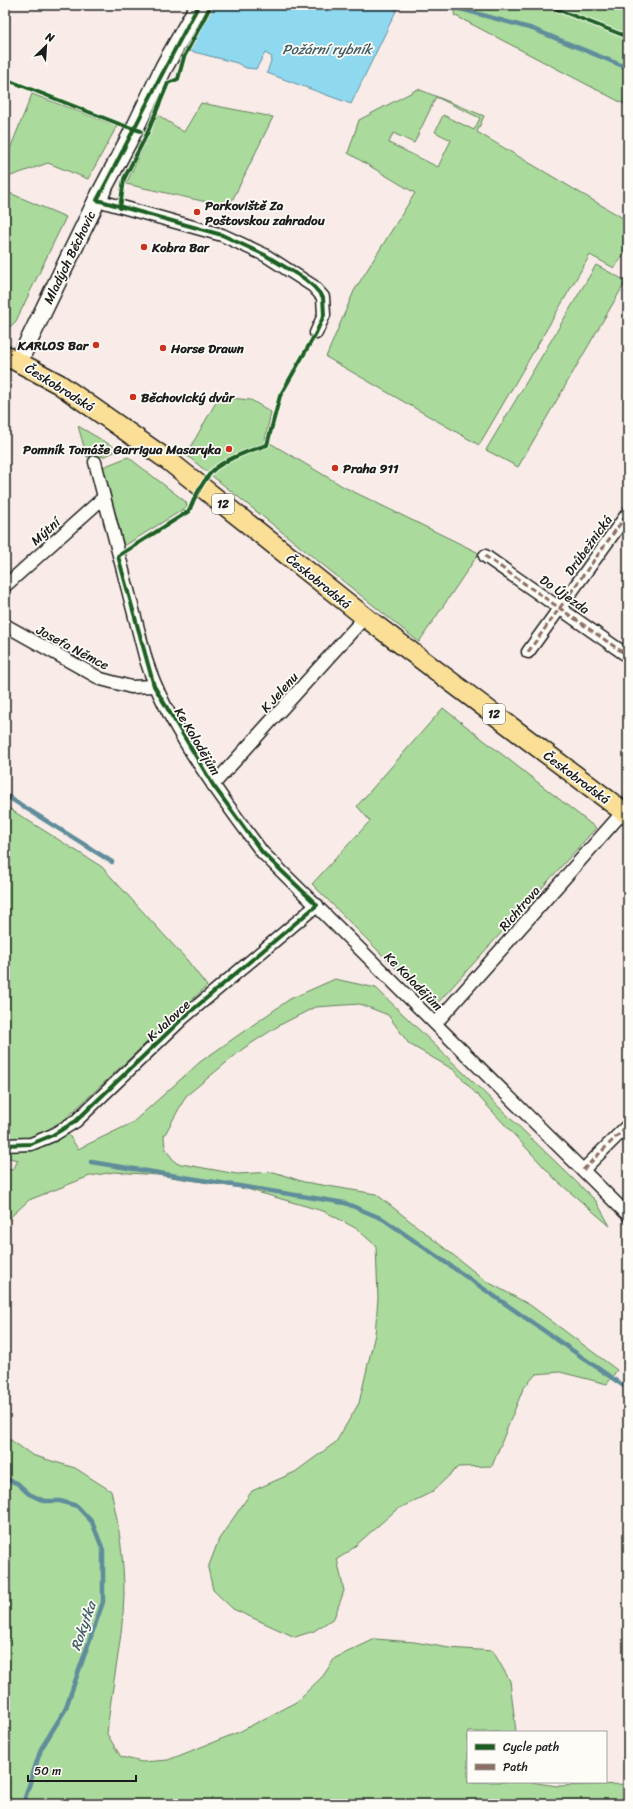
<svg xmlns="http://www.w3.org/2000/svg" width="633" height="1809" font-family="Sriracha,sans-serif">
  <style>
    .green { fill: #aadb9c; stroke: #637c5c; fill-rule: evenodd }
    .water { fill: #8fd9f0; stroke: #618d9b }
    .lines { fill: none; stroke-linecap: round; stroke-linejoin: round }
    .stream { stroke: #618d9b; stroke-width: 4.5 }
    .street-casing { stroke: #1c1c1c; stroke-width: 15 }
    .secondary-casing { stroke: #1c1c1c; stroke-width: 20 }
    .primary-casing { stroke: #1c1c1c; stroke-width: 22 }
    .street { stroke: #fdfcf7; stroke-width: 12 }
    .secondary { stroke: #fdfcf7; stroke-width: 17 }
    .primary { stroke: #fbdf96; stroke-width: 19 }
    .quiet { stroke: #8d6e63; stroke-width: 3; stroke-dasharray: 6 3; stroke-linecap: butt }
    .cycleway-casing { stroke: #fdfcf7; stroke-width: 6 }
    .cycleway { stroke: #1b5e20; stroke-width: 4 }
    .poi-dot { fill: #c8321e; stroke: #fdfcf7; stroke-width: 1.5 }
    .labels { text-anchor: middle; stroke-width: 3.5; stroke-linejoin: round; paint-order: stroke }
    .shield { fill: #fdfcf7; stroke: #605f5e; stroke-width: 1 }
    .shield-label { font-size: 12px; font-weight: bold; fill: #1c1c1c }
    .poi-label { font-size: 13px; font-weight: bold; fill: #1c1c1c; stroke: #fdfcf7; text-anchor: start }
    .street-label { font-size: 13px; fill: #1c1c1c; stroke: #fdfcf7 }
    .water-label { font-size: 14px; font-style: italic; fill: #445e66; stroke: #fdfcf7 }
  </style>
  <rect width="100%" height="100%" fill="#f9ece8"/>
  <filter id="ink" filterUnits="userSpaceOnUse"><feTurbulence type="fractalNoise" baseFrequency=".025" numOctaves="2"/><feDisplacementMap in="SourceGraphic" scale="8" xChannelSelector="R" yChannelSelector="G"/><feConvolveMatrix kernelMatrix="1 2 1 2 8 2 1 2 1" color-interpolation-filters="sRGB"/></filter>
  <g filter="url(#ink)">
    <g class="green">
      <polygon points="456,5 621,5 628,9 628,106 454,15"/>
      <path d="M418 89 484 116 477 132 628 221V249L614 268 590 255 479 445 326 357 354 291 415 193 348 153 359 120ZM436 97 480 118 474 130 443 115 435 132 451 140 438 167 389 143 393 133 414 143Z"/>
      <polygon points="32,94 117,126 88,179 48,163 5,178 5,161"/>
      <polygon points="201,103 273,117 229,207 126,184 158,115 184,132"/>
      <polygon points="5,191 66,217 16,321 10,327 5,328"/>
      <polygon points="596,265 626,281 518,467 486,450"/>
      <polygon points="219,397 251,400 271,412 265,440 344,487 479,553 419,642 186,455"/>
      <polygon points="78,426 119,450 105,456 87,457"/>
      <polygon points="128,457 186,502 187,507 124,546 103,467"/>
      <polygon points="443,708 596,828 434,1007 312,884 370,821 357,806"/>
      <polygon points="5,806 102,867 187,960 207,986 61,1123 78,1149 132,1123 200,1062 290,999 335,979 376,988 596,1201 610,1226 557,1181 454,1070 409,1044 388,1015 360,1004 315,1007 280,1025 244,1048 186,1096 164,1136 165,1149 176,1163 237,1174 274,1172 304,1182 376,1194 486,1281 530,1305 617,1370 607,1384 560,1372 536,1374 523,1389 492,1466 458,1467 432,1492 396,1510 347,1553 337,1559 344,1591 334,1618 314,1631 295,1637 233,1609 213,1590 208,1568 219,1539 252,1491 295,1472 336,1442 359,1403 375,1334 378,1298 376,1246 357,1229 326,1212 247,1189 158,1175 114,1172 90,1176 29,1200 5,1222 5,1169 13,1170 18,1160 5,1157"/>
      <path d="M5 1436 32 1455 75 1468 111 1491C119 1525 124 1559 124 1594 123 1641 111 1687 107 1734L121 1757 142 1762 168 1760 239 1732 296 1702 323 1676 335 1658 375 1639 414 1642 449 1648 493 1651 510 1681 516 1732H468V1782H531L557 1786 628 1784V1804H5Z"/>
    </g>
    <polygon class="water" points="214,5 378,5 397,9 351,104 267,73 272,57 265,53 256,69 246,68 237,63 190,51"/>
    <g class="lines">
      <g class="stream">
        <polyline points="446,5 533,29 628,68"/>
        <polyline points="5,795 112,862"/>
        <polyline points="5,1025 7,1047 5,1073"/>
        <polyline points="91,1162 345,1203 383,1219 628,1389"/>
        <polyline points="5,1479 17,1483 29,1494 44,1501 60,1501 77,1506 92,1522 103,1550 103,1602 65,1710 41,1749 25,1798 26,1804"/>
      </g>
      <g class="street-casing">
        <g id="street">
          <polyline points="97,200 222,235 265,255 313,286 323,297 324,315 316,333"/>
          <path d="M95 462 146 660C168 728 220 795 262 852L628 1215"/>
          <polyline points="485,556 628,656"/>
          <polyline points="5,586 103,498"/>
          <polyline points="5,625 101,679 131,687 154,686"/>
          <polyline points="528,652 628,513"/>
          <polyline points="213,785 365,617"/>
          <polyline points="436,1023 623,812"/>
          <polyline points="5,1145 31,1144 53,1135 76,1121 183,1018 317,905"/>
          <polyline points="583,1170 628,1125"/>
        </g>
      </g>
      <g class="secondary-casing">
        <polyline id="secondary" points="19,361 97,200 135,128 164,67 199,5"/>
      </g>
      <g class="primary-casing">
        <polyline id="primary" points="5,355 59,384 169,461 365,617 628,815"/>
      </g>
      <use href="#street" class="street"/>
      <use href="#secondary" class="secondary"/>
      <use href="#primary" class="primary"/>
      <g class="quiet">
        <polyline points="485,556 628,656"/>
        <polyline points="528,652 628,513"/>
        <polyline points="583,1170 628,1125"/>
      </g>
      <g class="cycleway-casing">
        <g id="cycleway">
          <polyline points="546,5 628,37"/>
          <polyline points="5,79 122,125 141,131"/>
          <polyline points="120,208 124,179 147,134 168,83 178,79 184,57 211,5"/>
          <path d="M5 1145 31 1144 53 1135 76 1121 183 1018 317 905 262 852 213 785 154 686 118 556 189 511C194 498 205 476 217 467 231 457 251 450 267 445L280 396 316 333 324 315 323 297 313 286 305 279 265 255 222 235 97 200C132 135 163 69 199 5"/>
        </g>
      </g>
      <use href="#cycleway" class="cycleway"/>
    </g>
  </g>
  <g class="poi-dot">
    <circle cx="197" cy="212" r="4"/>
    <circle cx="144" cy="247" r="4"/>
    <circle cx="96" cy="345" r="4"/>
    <circle cx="163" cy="348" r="4"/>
    <circle cx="133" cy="397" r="4"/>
    <circle cx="229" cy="449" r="4"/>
    <circle cx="335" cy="468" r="4"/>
  </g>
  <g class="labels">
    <g class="shield">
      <rect x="212" y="494" width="22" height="20" rx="3"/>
      <rect x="483" y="704" width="22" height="20" rx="3"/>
    </g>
    <g class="shield-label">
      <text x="223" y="508">12</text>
      <text x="494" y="718">12</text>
    </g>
    <g class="poi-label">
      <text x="205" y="210">Parkoviště Za<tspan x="205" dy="15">Poštovskou zahradou</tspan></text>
      <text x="152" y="252">Kobra Bar</text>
      <text x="88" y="350" text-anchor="end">KARLOS Bar</text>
      <text x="171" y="353">Horse Drawn</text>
      <text x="141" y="402">Běchovický dvůr</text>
      <text x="221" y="454" text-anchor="end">Pomník Tomáše Garrigua Masaryka</text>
      <text x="343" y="473">Praha 911</text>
    </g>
    <g class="street-label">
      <text transform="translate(69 257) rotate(-64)" y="5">Mladých Běchovic</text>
      <text transform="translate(60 387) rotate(32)" y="5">Českobrodská</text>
      <text transform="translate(45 531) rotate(-42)" y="5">Mýtní</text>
      <text transform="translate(588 545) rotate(-54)" y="5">Drůbežnická</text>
      <text transform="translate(319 581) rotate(39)" y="5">Českobrodská</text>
      <text transform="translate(565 594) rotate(35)" y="5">Do Újezda</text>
      <text transform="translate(73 647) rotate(28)" y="5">Josefa Němce</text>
      <text transform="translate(279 692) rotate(-48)" y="5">K Jelenu</text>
      <text transform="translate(198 741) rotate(59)" y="5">Ke Kolodějům</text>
      <text transform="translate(577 777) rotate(37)" y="5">Českobrodská</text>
      <text transform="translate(519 908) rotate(-49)" y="5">Richtrova</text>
      <text transform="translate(414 981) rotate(45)" y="5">Ke Kolodějům</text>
      <text transform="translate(168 1020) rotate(-43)" y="5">K Jalovce</text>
    </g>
    <g class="water-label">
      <text x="327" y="54">Požární rybník</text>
      <text transform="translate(83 1626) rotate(-71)" y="5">Rokytka</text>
    </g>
  </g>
  <rect width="633" height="1809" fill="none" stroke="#fdfcf7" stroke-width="20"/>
  <rect x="10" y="10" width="613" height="1789" fill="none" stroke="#1c1c1c" stroke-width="1.5" filter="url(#ink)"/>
  <rect x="467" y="1731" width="140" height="52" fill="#fdfcf7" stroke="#a3a29f"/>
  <rect x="475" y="1744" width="20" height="6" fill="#1b5e20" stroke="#a3a29f"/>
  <text x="503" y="1751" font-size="12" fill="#1c1c1c">Cycle path</text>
  <rect x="475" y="1764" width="20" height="6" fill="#8d6e63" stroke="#a3a29f"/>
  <text x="503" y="1771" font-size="12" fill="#1c1c1c">Path</text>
  <g transform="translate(46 46) rotate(25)" stroke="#fdfcf7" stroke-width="3" paint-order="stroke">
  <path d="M0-3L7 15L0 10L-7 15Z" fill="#1c1c1c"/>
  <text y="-6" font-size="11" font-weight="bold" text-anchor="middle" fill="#1c1c1c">N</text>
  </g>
  <path d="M28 1775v6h108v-6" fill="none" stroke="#1c1c1c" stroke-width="2"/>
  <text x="34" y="1775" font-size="12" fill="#1c1c1c" stroke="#fdfcf7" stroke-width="3" paint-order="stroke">50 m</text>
</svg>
